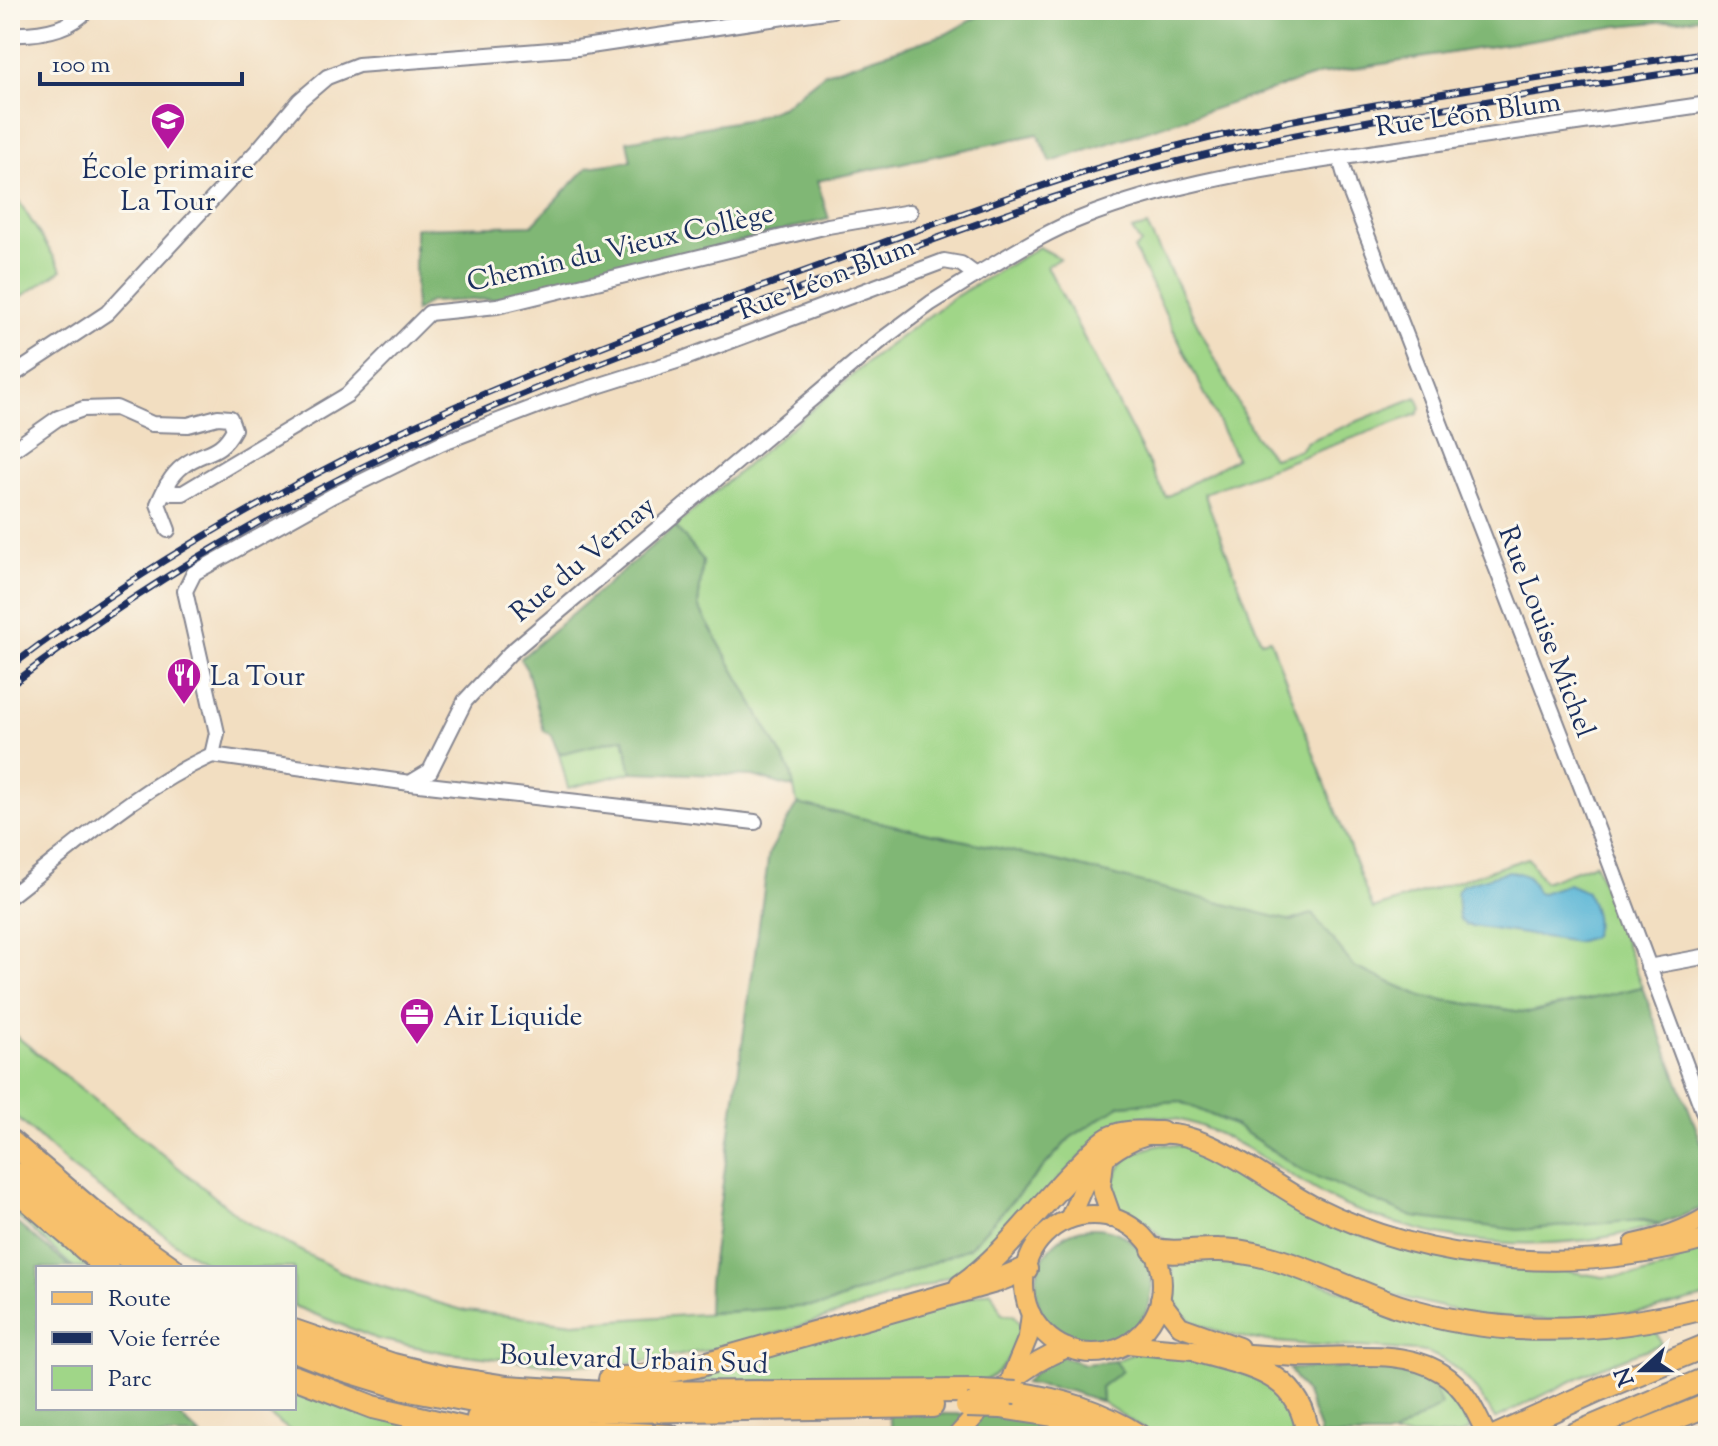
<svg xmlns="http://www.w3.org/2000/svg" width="1718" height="1446" font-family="'Sorts Mill Goudy',serif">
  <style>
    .green { fill: #a0d688; stroke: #5e8273; stroke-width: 2 }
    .forest { fill: #80b774; stroke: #4e7369; stroke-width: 2 }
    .water { fill: #58b5d6; stroke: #3a729a; stroke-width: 2 }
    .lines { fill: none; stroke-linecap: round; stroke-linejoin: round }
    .minor-casing { stroke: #868690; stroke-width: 18 }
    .major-casing { stroke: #868690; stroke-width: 22 }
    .highway-casing { stroke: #868690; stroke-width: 26 }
    .minor { stroke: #fff; stroke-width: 14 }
    .major { stroke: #f7c06c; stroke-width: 18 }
    .highway { stroke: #f7c06c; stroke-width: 22 }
    .rail-casing { stroke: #1b2f5e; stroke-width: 7 }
    .rail { stroke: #fbf7ec; stroke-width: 4; stroke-dasharray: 12; stroke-linecap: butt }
    .highway-bridge-casing { stroke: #868690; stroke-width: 26; stroke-linecap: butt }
    .highway-bridge { stroke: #f7c06c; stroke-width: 22 }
    .labels { text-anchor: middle; stroke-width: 6; stroke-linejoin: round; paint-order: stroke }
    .street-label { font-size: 28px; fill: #1b2f5e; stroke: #fbf7ec }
    .poi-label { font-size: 28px; fill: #1b2f5e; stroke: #fbf7ec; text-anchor: start }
  </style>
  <rect width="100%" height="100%" fill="#fbf7ec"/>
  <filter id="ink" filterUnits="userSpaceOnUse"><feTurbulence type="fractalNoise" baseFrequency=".0125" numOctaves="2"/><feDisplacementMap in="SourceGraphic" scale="16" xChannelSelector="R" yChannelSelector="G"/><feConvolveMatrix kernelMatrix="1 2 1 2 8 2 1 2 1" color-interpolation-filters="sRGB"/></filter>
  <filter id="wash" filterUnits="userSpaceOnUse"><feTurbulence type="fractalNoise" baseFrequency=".006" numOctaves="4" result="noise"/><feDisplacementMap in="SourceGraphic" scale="32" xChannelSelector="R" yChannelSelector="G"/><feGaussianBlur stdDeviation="1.8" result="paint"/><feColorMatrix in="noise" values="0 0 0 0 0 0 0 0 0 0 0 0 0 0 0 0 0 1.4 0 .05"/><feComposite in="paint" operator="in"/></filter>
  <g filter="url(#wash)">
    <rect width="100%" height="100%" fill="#f2dec1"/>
    <g class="green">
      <polygon points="10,187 62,270 10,304"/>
      <polygon points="1147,226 1254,435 1273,458 1300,450 1306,442 1417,397 1421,408 1418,414 1204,493 1261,641 1270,639 1373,909 1528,858 1544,882 1595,863 1642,987 1529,1013 1424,997 1354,967 1312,914 1291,921 797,804 791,772 698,606 703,560 675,526 876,355 953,298 1039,247 1060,258 1047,266 1166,497 1236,458 1134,249 1141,244 1132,230"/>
      <polygon points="624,738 632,772 568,788 559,754"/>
      <path d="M10 1031 247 1223 353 1278 466 1311 574 1323 827 1305 969 1248 1070 1138 1121 1105 1179 1101 1234 1125 1305 1172 1661 1224C1583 1248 1494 1250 1416 1229 1390 1222 1359 1213 1335 1201 1275 1171 1186 1091 1115 1124 1103 1130 1090 1148 1080 1158 1046 1192 1012 1226 977 1261L957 1273 927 1285 782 1332 716 1349 636 1363 554 1365 447 1353 377 1339 294 1306V1268H215L183 1249 72 1168 10 1111Z"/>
      <path d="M1165 1144 1194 1148 1334 1226 1411 1252 1500 1268 1561 1270 1603 1277 1641 1275 1672 1266 1688 1251 1708 1246V1296L1651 1311 1570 1321 1479 1316 1165 1240 1146 1223 1121 1208 1111 1191C1119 1157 1132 1151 1165 1144Z"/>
      <polygon points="10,1195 96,1268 74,1268 10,1210"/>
      <path d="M1219 1258 1268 1265 1438 1324 1655 1328 1661 1344 1600 1367 1495 1419C1478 1391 1463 1367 1431 1354 1423 1350 1410 1351 1401 1350 1354 1344 1200 1351 1177 1305 1172 1295 1174 1275 1172 1263Z"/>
      <path d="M991 1291 1002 1314 1014 1315 1022 1327C1017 1344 1005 1371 987 1379 976 1384 955 1381 943 1382L674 1381 676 1376Z"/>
      <path d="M1138 1352C1182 1355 1258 1368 1289 1401 1296 1408 1298 1426 1301 1436H1154L1102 1402 1101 1387 1121 1371 1114 1361Z"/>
      <polygon points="294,1382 456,1436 298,1436 259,1408 294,1408"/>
      <polygon points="1432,1382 1453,1394 1470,1430 1457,1436 1391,1436 1440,1406"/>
    </g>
    <g class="forest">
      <polygon points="989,10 1708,10 1708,17 1617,26 1321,74 1051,162 1038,134 817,181 829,219 596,277 494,299 429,302 415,312 415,228 532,225 588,167 631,161 627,141 750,119 783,106 825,73 946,34"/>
      <polygon points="675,526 703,560 698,606 791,772 794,788 753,776 632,772 624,738 559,754 551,735 544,731 527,670 520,659"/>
      <polygon points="797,804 1061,862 1291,921 1312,914 1354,967 1424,997 1529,1013 1642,987 1708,1159 1708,1197 1702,1208 1661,1224 1643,1220 1518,1230 1413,1217 1305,1172 1234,1125 1179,1101 1121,1105 1070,1138 969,1248 826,1305 708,1313 709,1282 769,853"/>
      <polygon points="10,1218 72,1268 38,1268 38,1408 171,1408 201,1436 10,1436"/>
      <circle cx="1094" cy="1286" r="58"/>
      <polygon points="1061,1356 1084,1364 1114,1361 1122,1371 1101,1387 1102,1402 1070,1391 1024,1383 1040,1368"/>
      <polygon points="1355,1367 1401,1369 1432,1382 1441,1405 1391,1436 1320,1436 1320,1431 1306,1394 1289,1369"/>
      <polygon points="888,1413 1009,1415 1083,1436 893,1436"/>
    </g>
    <path class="water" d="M1509 871C1526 874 1530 876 1537 892L1542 893 1568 884 1587 892C1593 907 1600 922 1592 937L1576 942 1466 925 1459 919 1457 892 1462 885Z"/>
  </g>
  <g filter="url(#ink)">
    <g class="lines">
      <g class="minor-casing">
        <g id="minor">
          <path d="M10 34C37 35 68 31 87 10"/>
          <polyline points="1340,158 1348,186 1583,791 1708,1124"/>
          <polyline points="10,377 107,313 257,151 300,100 327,77 358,65 577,48 832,10"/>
          <path d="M10 452 58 418 83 409 116 408 152 424 188 425 218 417 230 418 234 429C219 457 205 449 183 466 171 475 164 490 158 504L168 530"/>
          <polyline points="167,485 172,493 183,493 347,395 429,313 497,306 828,226 910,212"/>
          <path d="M212 755 217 733 185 591 194 573 332 496 441 443 553 400 680 360 944 261 961 264 976 275C1010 255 1045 232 1082 218 1177 180 1284 166 1384 151 1492 135 1600 119 1708 104"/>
          <polyline points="212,755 410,783 430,771 465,701 510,653 884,338 931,303 976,275"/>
          <polyline points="410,783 755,822"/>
          <path d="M10 896C75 846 137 789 212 755"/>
          <polyline points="1648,967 1708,956"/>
        </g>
      </g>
      <g class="major-casing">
        <g id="major">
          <polyline points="1104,1162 1101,1187 1112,1218"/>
          <circle cx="1093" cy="1284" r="69"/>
          <path d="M1069 1219C1076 1205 1081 1189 1089 1175 1101 1157 1132 1136 1154 1134 1207 1127 1266 1182 1312 1205 1433 1266 1578 1276 1708 1239"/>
          <path d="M1634 1244C1660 1238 1685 1231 1708 1216"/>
          <polyline points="1160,1300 1180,1326 1239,1347"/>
          <path d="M1128 1344C1185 1350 1241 1354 1298 1357 1344 1359 1401 1347 1442 1373 1465 1387 1476 1412 1487 1436"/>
          <polyline points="1012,1376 1028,1337 1031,1314"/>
          <path d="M957 1436C990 1399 1020 1366 1067 1348"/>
        </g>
      </g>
      <g class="highway-casing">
        <g id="highway">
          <polyline points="10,1141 92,1211 172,1268"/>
          <polyline points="16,1174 26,1178 94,1234 141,1268"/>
          <polyline points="17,1182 20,1193 107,1268"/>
          <path d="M1153 1249C1175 1255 1196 1249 1219 1250 1235 1250 1251 1253 1267 1257 1312 1269 1353 1291 1397 1306 1500 1339 1604 1334 1708 1307"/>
          <path d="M961 1286C1007 1254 1039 1205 1079 1166 1089 1156 1099 1144 1112 1137 1127 1130 1145 1133 1161 1133"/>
          <polyline points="294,1331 393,1365 442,1377 507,1387 603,1393 980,1391"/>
          <polyline points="294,1350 339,1368 404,1388 505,1407 628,1411 932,1406"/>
          <path d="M1201 1352C1251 1366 1301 1373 1308 1436"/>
          <polyline points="294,1377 373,1407 497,1436"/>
          <polyline points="610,1379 637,1377 697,1366 996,1281 1026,1269"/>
          <path d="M1016 1393C1061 1400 1100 1411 1139 1436"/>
          <polyline points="1001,1407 1059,1416 1109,1436"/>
          <polyline points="478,1418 565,1430 670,1436"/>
          <polyline points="1496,1436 1598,1390 1708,1345"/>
          <polyline points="1571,1436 1708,1378"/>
          <polyline points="1631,1436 1708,1405"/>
        </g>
      </g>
      <use href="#minor" class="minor"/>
      <use href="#major" class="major"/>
      <use href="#highway" class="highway"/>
      <g class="rail-casing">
        <g id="rail">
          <path d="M10 667C145 564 296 478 452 408 569 356 690 313 811 269 940 222 1069 171 1202 140 1369 101 1539 79 1708 52"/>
          <path d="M10 686C148 580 301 492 460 421 577 369 698 326 819 282 939 238 1060 190 1184 160 1356 117 1533 95 1708 67"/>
        </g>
      </g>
      <use href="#rail" class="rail"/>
      <g class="highway-bridge-casing">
        <g id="highway-bridge">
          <polyline points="980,1391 1016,1393"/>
          <polyline points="967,1406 1001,1407"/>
        </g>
      </g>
      <use href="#highway-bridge" class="highway-bridge"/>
    </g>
  </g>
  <defs>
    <g id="school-pin" transform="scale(1.8)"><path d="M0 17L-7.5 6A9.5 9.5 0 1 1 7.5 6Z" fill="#b5179e" stroke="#fbf7ec"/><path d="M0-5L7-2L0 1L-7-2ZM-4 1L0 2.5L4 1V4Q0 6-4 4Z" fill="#fff"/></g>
    <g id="restaurant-pin" transform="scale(1.8)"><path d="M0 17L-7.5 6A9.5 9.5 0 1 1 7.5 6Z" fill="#b5179e" stroke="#fbf7ec"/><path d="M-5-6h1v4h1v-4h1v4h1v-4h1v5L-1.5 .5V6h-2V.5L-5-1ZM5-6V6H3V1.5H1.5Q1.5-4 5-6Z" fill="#fff"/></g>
    <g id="office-pin" transform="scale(1.8)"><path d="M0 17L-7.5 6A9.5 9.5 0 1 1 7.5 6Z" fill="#b5179e" stroke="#fbf7ec"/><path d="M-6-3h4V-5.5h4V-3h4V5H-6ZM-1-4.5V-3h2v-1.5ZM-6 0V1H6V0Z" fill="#fff"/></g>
  </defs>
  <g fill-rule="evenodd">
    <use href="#school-pin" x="168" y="120"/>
    <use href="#restaurant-pin" x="184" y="675"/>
    <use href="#office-pin" x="417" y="1015"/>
  </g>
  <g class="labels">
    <g class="street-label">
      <text transform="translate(1468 113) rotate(-8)" y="10">Rue Léon Blum</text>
      <text transform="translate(620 246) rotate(-13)" y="10">Chemin du Vieux Collège</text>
      <text transform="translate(826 277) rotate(-21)" y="10">Rue Léon Blum</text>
      <text transform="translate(582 558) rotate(-40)" y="10">Rue du Vernay</text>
      <text transform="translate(1548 631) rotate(69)" y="10">Rue Louise Michel</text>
      <text transform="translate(634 1358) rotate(2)" y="10">Boulevard Urbain Sud</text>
    </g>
    <g class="poi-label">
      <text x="168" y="178" text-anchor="middle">École primaire<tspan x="168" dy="32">La Tour</tspan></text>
      <text x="210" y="685">La Tour</text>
      <text x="443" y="1025">Air Liquide</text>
    </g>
  </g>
  <rect width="1718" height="1446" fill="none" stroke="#fbf7ec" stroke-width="40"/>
  <rect x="36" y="1266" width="260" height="144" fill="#fbf7ec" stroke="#a1a7b3" stroke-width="2"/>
  <rect x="52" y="1292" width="40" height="12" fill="#f7c06c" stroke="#a1a7b3" stroke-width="2"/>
  <text x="108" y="1306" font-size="24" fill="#1b2f5e">Route</text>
  <rect x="52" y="1332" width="40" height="12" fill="#1b2f5e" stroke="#a1a7b3" stroke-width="2"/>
  <text x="108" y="1346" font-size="24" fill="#1b2f5e">Voie ferrée</text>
  <rect x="52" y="1366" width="40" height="24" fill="#a0d688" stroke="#a1a7b3" stroke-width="2"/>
  <text x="108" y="1386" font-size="24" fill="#1b2f5e">Parc</text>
  <g transform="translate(1642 1370) rotate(249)" stroke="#fbf7ec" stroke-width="6" paint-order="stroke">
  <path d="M0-6L14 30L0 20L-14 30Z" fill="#1b2f5e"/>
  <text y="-12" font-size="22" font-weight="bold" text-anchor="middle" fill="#1b2f5e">N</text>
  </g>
  <path d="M40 72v12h202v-12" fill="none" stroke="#1b2f5e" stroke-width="4"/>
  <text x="52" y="72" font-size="24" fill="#1b2f5e" stroke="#fbf7ec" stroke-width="6" paint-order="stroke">100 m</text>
</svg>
